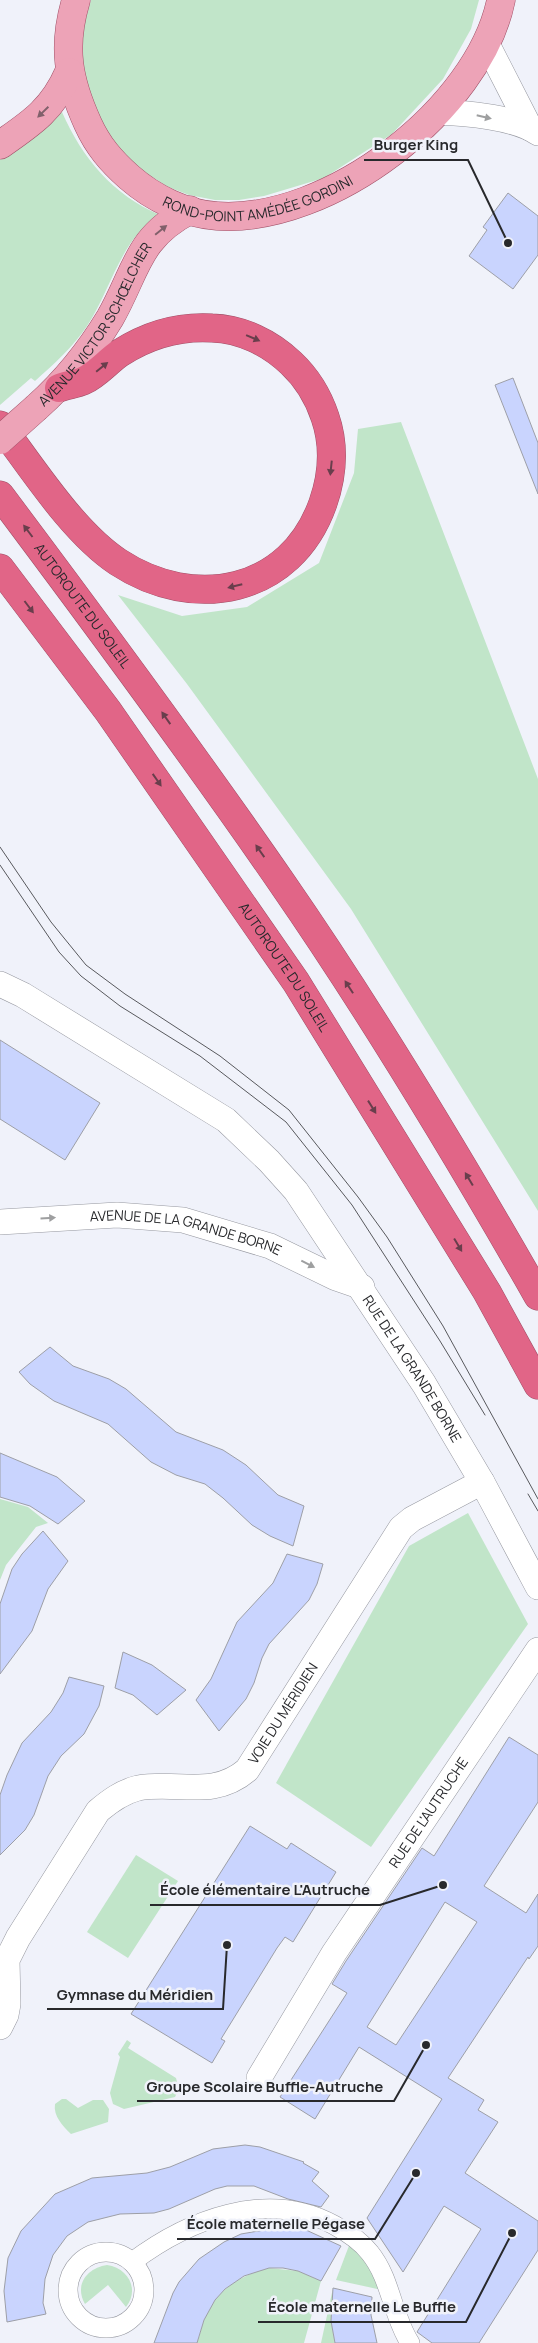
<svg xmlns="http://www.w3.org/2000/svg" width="538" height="2343" font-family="Manrope,sans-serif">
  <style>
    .green { fill: #c1e5c9 }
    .building { fill: #c9d4fe; stroke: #9d9fa7; fill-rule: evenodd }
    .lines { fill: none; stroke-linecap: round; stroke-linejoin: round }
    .pedestrian-casing { stroke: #9698a0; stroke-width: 20 }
    .minor-casing { stroke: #9698a0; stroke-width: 26 }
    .primary-casing { stroke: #a05067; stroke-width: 29 }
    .motorway-casing { stroke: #a05067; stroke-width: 29 }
    .pedestrian { stroke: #fff; stroke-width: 19 }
    .minor { stroke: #fff; stroke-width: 25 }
    .primary { stroke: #eda3b7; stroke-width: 28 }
    .motorway { stroke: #e16587; stroke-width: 28 }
    .tram { stroke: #58595d; stroke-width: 1 }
    .primary-bridge-casing { stroke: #a05067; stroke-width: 29; stroke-linecap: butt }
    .primary-bridge { stroke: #eda3b7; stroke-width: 28 }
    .oneway { fill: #81606b }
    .oneway2 { fill: #9e9fa0 }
    .oneway3 { fill: #693e4c }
    .labels { text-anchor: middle; stroke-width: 5; stroke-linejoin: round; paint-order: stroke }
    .street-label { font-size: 14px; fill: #28292c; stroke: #f0f2fa }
    .leader { fill: none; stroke: #28292c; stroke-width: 2 }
    .callout-dot { fill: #28292c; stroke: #f0f2fa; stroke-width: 2 }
    .callout-label { font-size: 15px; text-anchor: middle; font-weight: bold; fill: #28292c; stroke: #f0f2fa; stroke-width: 5; stroke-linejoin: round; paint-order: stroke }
  </style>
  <rect width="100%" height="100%" fill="#f0f2fa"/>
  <g class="green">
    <polygon points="91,0 479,0 471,29 443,79 392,134 324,178 264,196 239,200 215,200 189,195 168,187 135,166 110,142 84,86 80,39"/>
    <path d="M62 112C82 158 113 195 160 215 121 237 111 290 87 326 73 347 54 364 35 381L31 378 0 405V160L26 144Z"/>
    <polygon points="401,422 538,779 538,1211 351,909 187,684 118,595 182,616 247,607 319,563 354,473 358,429"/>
    <polygon points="0,1499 28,1507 48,1523 36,1527 6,1565 0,1580"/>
    <polygon points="468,1513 528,1624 371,1847 276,1783 409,1546"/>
    <polygon points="136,1855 178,1881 128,1958 87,1932"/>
    <polygon points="127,2040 131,2043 128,2048 176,2078 179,2089 175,2097 124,2109 113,2104 110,2093 120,2057 118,2054"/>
    <path d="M62 2099H66L78 2108 93 2100H103L109 2109 108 2122 71 2134C63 2126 53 2116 55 2104Z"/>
    <polygon points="350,2243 360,2249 382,2290 336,2280"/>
    <path d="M107 2265C128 2268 140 2289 126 2307L108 2285 85 2304C74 2285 87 2268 107 2265Z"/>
    <path d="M269 2268 298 2271 321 2281 304 2343H197C200 2336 201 2328 204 2320 215 2291 240 2275 269 2268Z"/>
    <polygon points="333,2288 331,2321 335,2343 321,2343"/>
  </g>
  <g class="building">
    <polygon points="508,193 538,216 538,255 513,289 469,256 487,230 483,227"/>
    <polygon points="513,378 538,443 538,494 495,385"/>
    <polygon points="0,1040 100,1103 65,1160 0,1119"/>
    <polygon points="50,1347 73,1366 109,1379 126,1389 176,1432 223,1450 246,1465 278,1495 304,1506 293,1546 270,1536 252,1525 223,1498 205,1484 176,1475 151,1462 108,1424 54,1401 30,1384 19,1372"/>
    <polygon points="0,1453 57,1477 85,1501 58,1524 30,1506 0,1497"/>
    <polygon points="43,1531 68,1561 48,1589 32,1631 0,1674 0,1604 12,1569 22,1554"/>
    <polygon points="287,1554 323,1564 317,1584 309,1600 269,1644 262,1658 254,1683 246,1699 219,1731 196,1700 211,1679 237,1622 273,1583"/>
    <polygon points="123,1652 152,1665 186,1690 157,1715 133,1695 115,1688"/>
    <polygon points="69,1677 104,1686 99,1706 84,1734 61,1756 48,1776 34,1815 25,1830 0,1855 0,1795 7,1775 22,1743 51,1712 63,1693"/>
    <path d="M509 1737 538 1755V1802L484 1886 526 1913 538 1894V1946L529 1959 528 1957 448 2078 484 2100 478 2110 498 2122 465 2173 538 2221V2250L479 2343H432L417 2332 481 2229 444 2206 403 2272 367 2218 442 2099 359 2047 315 2119 280 2097 347 1993 332 1984 346 1961 422 1848 434 1856ZM445 1902 477 1922 396 2045 367 2027Z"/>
    <polygon points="250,1826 287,1849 291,1843 336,1872 293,1942 285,1937 277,1948 221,2039 225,2041 212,2063 131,2014"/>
    <polygon points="245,2145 260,2147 304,2162 303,2163 319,2172 312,2181 329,2196 321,2207 288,2199 254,2186 227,2186 215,2189 169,2209 154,2213 120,2214 88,2222 67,2236 53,2255 45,2279 43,2303 46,2314 7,2322 4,2291 8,2258 21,2231 55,2194 92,2178 147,2173 170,2167 213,2149"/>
    <polygon points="276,2228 306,2230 341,2246 321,2281 298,2271 283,2268 269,2268 244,2276 225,2289 215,2300 204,2320 197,2343 154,2343 173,2293 179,2282 199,2259 224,2242 241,2234"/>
    <polygon points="333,2288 372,2297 371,2315 377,2343 335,2343 331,2321"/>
  </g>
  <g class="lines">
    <g class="pedestrian-casing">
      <g id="pedestrian">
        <circle cx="106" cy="2290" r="38"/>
        <path d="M132 2262C188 2220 267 2188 334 2225 347 2232 361 2241 370 2253 391 2279 392 2315 410 2343"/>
      </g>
    </g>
    <g class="minor-casing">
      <g id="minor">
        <polyline points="487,44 530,128"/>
        <path d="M437 112C465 113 515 117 538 133"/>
        <path id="s1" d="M0 984 23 995 226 1120 269 1161 296 1191 424 1384 482 1482 538 1587"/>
        <path id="s2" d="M0 1222 117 1215 183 1220 270 1246 336 1278 362 1287"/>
        <path id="s3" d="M0 2027 6 2015 8 2004 7 1960 18 1938 98 1811C110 1801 122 1792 138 1788 178 1781 213 1799 247 1770L401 1528 412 1519 482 1482"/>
        <path id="s4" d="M259 2078 334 1953 538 1650"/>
      </g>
    </g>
    <g class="primary-casing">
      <g id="primary">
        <path id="s5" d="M76 0C62 47 68 80 88 124 98 146 111 161 129 177 153 198 185 214 217 216 329 224 479 109 501 0"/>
        <path d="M0 145C32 123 53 109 69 72"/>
        <path id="s6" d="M37 407C65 382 90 351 110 318 137 271 136 238 190 210"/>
      </g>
    </g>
    <g class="motorway-casing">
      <g id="motorway">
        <path d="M0 425C33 469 73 532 118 562 194 612 291 594 323 503 333 474 335 446 325 417 318 396 307 378 291 363 270 343 242 329 212 328 179 326 148 335 120 353 108 361 97 375 83 381 76 384 67 385 59 388"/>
        <path id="s7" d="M0 495C96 623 191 751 282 883 374 1016 458 1156 538 1296"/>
        <path id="s8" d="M0 568 108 711 296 982 487 1292 538 1385"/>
      </g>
    </g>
    <use href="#pedestrian" class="pedestrian"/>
    <use href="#minor" class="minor"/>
    <use href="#primary" class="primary"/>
    <use href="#motorway" class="motorway"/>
    <g class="tram">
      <polyline points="0,847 51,922 86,965 125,994 220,1056 289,1110 358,1197 387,1237 443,1326 538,1499"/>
      <polyline points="0,865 59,952 81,976 120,1006 200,1056 286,1122 352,1205 440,1341 485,1415"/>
      <polyline points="528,1494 538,1511"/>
    </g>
    <g class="primary-bridge-casing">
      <polyline id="primary-bridge" points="0,440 37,407"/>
    </g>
    <use href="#primary-bridge" class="primary-bridge"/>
  </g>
  <defs><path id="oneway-solid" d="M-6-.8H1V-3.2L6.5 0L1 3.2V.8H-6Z" transform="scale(1.25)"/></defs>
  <g class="oneway">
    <use href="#oneway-solid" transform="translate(43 112) rotate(136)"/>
    <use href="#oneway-solid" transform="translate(161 230) rotate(-39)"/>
  </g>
  <g class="oneway2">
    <use href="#oneway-solid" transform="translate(484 117) rotate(13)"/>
    <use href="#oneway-solid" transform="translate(48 1218) rotate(-3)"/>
    <use href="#oneway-solid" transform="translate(308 1264) rotate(27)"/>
  </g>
  <g class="oneway3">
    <use href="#oneway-solid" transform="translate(253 338) rotate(23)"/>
    <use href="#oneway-solid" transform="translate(102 367) rotate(-39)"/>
    <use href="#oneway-solid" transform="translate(331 468) rotate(96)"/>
    <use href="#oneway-solid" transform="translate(28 531) rotate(-127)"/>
    <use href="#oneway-solid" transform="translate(235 586) rotate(166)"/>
    <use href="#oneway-solid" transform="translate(29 607) rotate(53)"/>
    <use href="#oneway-solid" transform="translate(166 718) rotate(-125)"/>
    <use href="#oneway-solid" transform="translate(157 780) rotate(55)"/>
    <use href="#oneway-solid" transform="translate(260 851) rotate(-125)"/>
    <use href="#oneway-solid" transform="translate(349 987) rotate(-123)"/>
    <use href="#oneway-solid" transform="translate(372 1107) rotate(58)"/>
    <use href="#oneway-solid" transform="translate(469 1179) rotate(-121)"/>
    <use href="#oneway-solid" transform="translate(458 1245) rotate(59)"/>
  </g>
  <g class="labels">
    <g class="street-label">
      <text dy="5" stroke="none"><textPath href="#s5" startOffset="336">ROND-POINT AMÉDÉE GORDINI</textPath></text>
      <text dy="5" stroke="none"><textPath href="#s6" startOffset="102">AVENUE VICTOR SCHŒLCHER</textPath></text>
      <text dy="5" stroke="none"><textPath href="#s7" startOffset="138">AUTOROUTE DU SOLEIL</textPath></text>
      <text dy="5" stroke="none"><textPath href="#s8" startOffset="490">AUTOROUTE DU SOLEIL</textPath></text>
      <text dy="5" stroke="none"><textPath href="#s2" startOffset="188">AVENUE DE LA GRANDE BORNE</textPath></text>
      <text dy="5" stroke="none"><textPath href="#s1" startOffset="576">RUE DE LA GRANDE BORNE</textPath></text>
      <text dy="5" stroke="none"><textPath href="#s3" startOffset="470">VOIE DU MÉRIDIEN</textPath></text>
      <text dy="5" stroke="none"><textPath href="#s4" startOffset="315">RUE DE L'AUTRUCHE</textPath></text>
    </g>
  </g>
  <path class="leader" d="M508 243L468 160H364M443 1885L380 1905H150M227 1945L223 2009H47M426 2045L394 2101H137M416 2173L375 2239H177M512 2233L466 2322H258"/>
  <g class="callout-dot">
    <circle cx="508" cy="243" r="5"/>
    <circle cx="443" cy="1885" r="5"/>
    <circle cx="227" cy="1945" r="5"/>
    <circle cx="426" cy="2045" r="5"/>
    <circle cx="416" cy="2173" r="5"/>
    <circle cx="512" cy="2233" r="5"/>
  </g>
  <g class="callout-label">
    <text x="416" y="150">Burger King</text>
    <text x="265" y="1895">École élémentaire L'Autruche</text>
    <text x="135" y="2000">Gymnase du Méridien</text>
    <text x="265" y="2092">Groupe Scolaire Buffle-Autruche</text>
    <text x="276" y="2229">École maternelle Pégase</text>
    <text x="362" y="2312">École maternelle Le Buffle</text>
  </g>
</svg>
